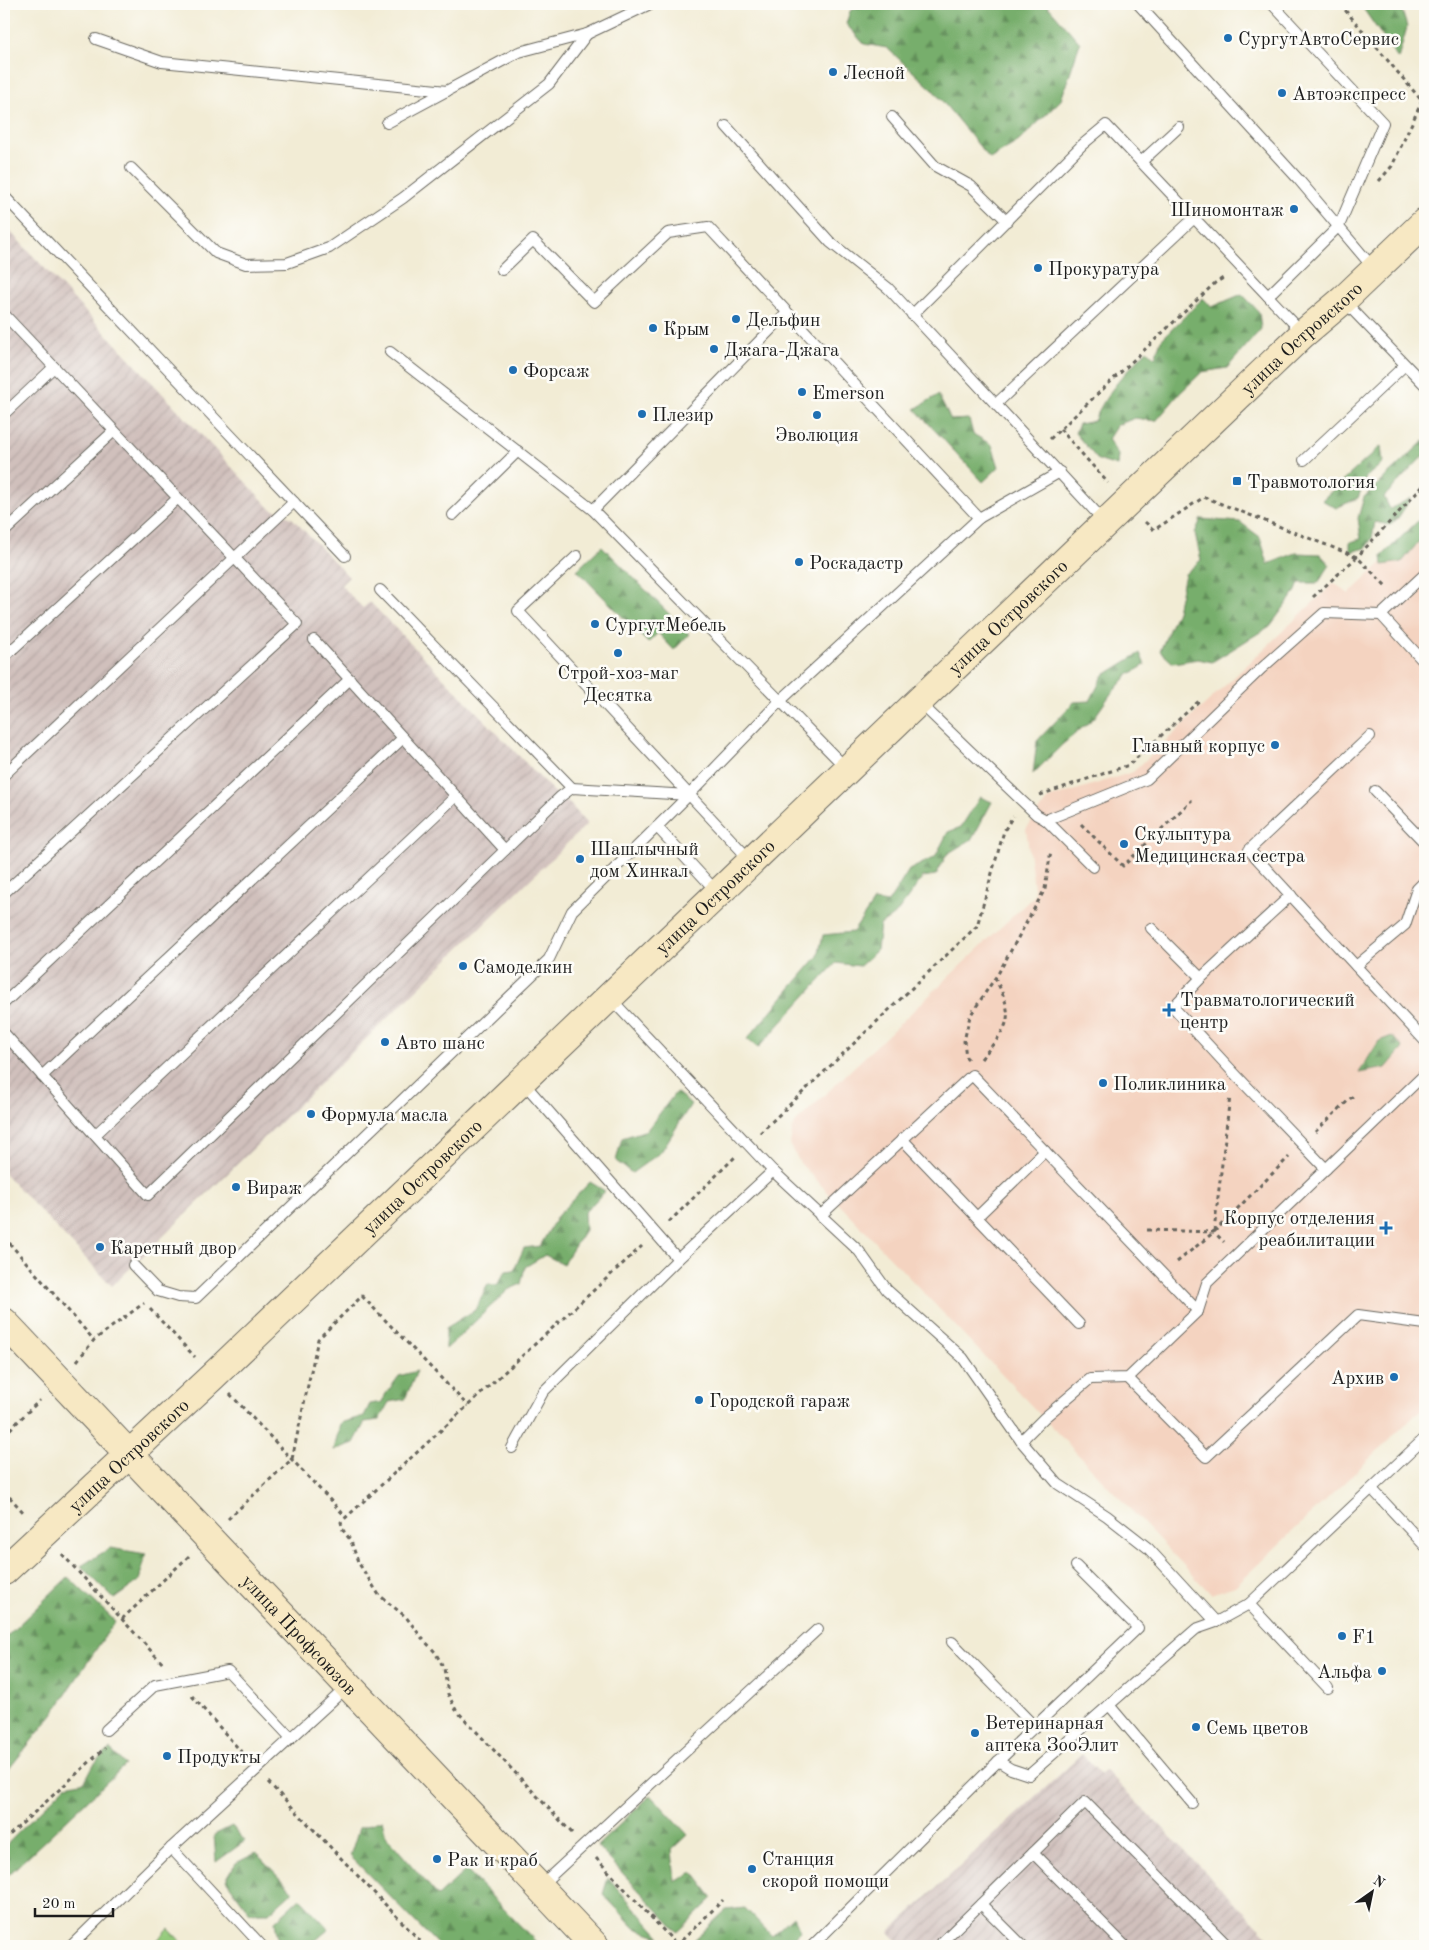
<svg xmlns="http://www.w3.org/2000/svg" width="1429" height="1950" font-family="'Old Standard TT',serif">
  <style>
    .built { fill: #f4d3c0 }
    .industrial { fill: url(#industrial-furrows) }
    .forest { fill: url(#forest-firs); stroke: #4a6544 }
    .garden { fill: #94ca7c; stroke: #58734c }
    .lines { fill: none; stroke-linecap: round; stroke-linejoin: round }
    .lane-casing { stroke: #67655d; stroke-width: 12 }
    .secondary-casing { stroke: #67655d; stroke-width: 30 }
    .path { stroke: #67655d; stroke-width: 3; stroke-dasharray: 4 4; stroke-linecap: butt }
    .lane { stroke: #fff; stroke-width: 10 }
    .secondary { stroke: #f7e8c3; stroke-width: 28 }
    .poi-dot { fill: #1f6fb2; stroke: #fdfcf7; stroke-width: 2 }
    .labels { text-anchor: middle; stroke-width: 5; stroke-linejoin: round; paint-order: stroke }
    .poi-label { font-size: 19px; fill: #1c1c1c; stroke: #fdfcf7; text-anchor: start }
    .street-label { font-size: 19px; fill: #1c1c1c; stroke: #fdfcf7 }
  </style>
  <defs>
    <pattern id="industrial-furrows" width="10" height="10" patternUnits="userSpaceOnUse" patternTransform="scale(1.25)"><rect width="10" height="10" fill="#d0c0bc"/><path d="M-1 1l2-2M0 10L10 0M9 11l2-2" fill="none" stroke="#b2a4a1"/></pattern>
    <pattern id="forest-firs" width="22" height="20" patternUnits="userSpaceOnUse" patternTransform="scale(1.25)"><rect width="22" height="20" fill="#77ae6c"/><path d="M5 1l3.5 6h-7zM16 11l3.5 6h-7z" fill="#618d58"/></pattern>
  </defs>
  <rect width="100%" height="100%" fill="#fdfcf7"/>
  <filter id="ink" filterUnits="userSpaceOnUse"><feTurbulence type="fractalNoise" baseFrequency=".02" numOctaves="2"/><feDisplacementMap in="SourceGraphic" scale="10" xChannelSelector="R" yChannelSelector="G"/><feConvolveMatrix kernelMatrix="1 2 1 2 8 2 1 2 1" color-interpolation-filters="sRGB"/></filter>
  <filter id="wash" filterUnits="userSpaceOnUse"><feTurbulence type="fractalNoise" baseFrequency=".0096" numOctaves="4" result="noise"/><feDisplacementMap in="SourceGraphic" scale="20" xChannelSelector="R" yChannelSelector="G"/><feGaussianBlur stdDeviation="1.12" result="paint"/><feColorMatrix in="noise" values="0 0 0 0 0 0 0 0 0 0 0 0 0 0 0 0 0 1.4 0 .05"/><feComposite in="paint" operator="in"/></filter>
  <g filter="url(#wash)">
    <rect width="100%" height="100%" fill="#f2ecd5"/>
    <polygon class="built" points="1425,521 1425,1406 1235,1586 1211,1594 800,1163 790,1144 793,1125 1035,895 1026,829 1048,799 1133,772 1334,583 1349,594"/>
    <g class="industrial">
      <polygon points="4,225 270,508 292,518 349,577 341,585 354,599 363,608 370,602 552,790 571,805 587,824 112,1286 4,1173"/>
      <polygon points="1082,1754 1101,1775 1105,1770 1278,1946 902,1946 889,1932"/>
    </g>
    <g class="forest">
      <polygon points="863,4 1046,4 1080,43 1061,100 1019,141 990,159 933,90 887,48 864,44 846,24 850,11"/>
      <polygon points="1360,4 1400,4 1407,27 1398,59"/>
      <path d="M1242 294 1259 312 1261 329 1227 368 1202 372 1180 393 1156 421 1135 418 1117 425 1108 439 1118 455 1117 466 1098 460 1075 433 1079 424 1094 421C1106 392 1126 372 1147 350L1155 358 1161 340 1203 298 1212 307Z"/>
      <polygon points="938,395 951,420 969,419 973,434 992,445 999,467 983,482 915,409"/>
      <polygon points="1425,440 1425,454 1384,497 1390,509 1411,498 1398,518 1390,525 1375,522 1372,538 1366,548 1350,552 1350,542 1361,539 1358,518 1364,497"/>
      <polygon points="1381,446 1383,463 1366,477 1358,498 1336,508 1322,500"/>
      <polygon points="1425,514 1425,534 1402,562 1383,565 1382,556"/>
      <polygon points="1201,519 1240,522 1260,537 1268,564 1296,553 1320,554 1330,565 1318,583 1299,583 1296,591 1270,626 1212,662 1198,659 1173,663 1160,651 1177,611 1185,574 1201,560 1195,533"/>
      <polygon points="602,546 689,634 674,650 658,633 648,643 577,570"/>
      <polygon points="1140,653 1145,665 1128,675 1110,695 1094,718 1063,744 1033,774 1037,741 1074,702 1090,701 1103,676"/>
      <polygon points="980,797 992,802 972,839 947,854 936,875 923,877 896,914 880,925 877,950 860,966 836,963 758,1048 747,1039 818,956 823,935 853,932 874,901 888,903 909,870 935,857 948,832 961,827"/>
      <polygon points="1392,1036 1403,1048 1386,1068 1359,1073 1379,1041"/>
      <polygon points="676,1092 691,1104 661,1152 632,1173 616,1161 622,1138 647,1130"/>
      <polygon points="590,1182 605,1191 584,1213 585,1230 563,1264 545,1255 525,1267 521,1284 508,1290 446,1349 446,1328 475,1310 488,1284 497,1285 506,1271 514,1270 524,1248 540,1246 558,1215"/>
      <polygon points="417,1371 405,1399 389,1402 379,1420 365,1422 354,1443 334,1450 340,1423 364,1416 370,1404 382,1402 385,1395 399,1376"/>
      <polygon points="110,1548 146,1554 139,1581 114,1599 81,1566"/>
      <polygon points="68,1577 115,1621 53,1714 4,1775 4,1639"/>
      <polygon points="110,1749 125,1765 4,1879 4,1847 66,1785 85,1781 94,1764"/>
      <polygon points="651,1795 688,1835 672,1850 675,1882 693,1872 713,1898 678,1932 597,1846"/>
      <polygon points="382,1820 386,1836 438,1896 466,1870 540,1946 439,1946 350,1856 359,1828"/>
      <polygon points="232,1826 245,1841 216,1862 214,1835"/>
      <polygon points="256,1853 293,1891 269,1913 250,1913 226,1880 236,1863"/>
      <polygon points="608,1878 661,1937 635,1928 603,1894"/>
      <polygon points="300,1898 329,1929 309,1946 287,1946 278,1939 275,1921"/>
      <polygon points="745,1908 772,1936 793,1916 800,1931 784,1946 692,1946 690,1944 726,1910"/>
    </g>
    <polygon class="garden" points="169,1929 185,1946 151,1946"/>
  </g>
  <g filter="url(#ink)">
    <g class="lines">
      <g class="lane-casing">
        <g id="lane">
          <polyline points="1138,4 1299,180 1375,270"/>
          <polyline points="96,39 162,62 447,91"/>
          <polyline points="892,117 935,166 971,186 1007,221"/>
          <polyline points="387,123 519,52 587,34 650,4"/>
          <polyline points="726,126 830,242 888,288 1105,522"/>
          <polyline points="1141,162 1179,127"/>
          <polyline points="131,168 216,253 246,264 287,263 329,248 403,198 549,84 587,34"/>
          <polyline points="4,196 345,556"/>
          <polyline points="502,270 533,240 594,302 668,233 708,227 979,518"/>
          <polyline points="1268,296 1339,226 1383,123 1272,4"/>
          <polyline points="1344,301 1425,385"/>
          <polyline points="4,314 297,624 4,893"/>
          <polyline points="912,315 1082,145 1106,125 1302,332"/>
          <polyline points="390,352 593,510 846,768"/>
          <polyline points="996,404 1193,219"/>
          <polyline points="4,414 54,367"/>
          <polyline points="1304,460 1405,365"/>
          <polyline points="593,510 787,313"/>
          <polyline points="453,515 518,451"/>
          <polyline points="4,532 114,431"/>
          <polyline points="577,556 518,611 751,861"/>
          <polyline points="1425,574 1381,615 1425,663"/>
          <polyline points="380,590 572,788"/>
          <polyline points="314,640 505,850"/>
          <polyline points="4,657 178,498"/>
          <polyline points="920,703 1022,801 1037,815 1046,820 1093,867"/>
          <polyline points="1370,736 1249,850 1425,1041"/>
          <polyline points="4,775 294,502"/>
          <polyline points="1375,791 1425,843"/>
          <polyline points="1046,820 1147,779 1262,668 1324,613 1381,615"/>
          <polyline points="657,827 717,892"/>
          <polyline points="1151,928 1201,978 1291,895"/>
          <polyline points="1356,966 1405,925 1417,889 1425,881"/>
          <polyline points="1201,978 1173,1007 1233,1072 1326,1169"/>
          <polyline points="610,998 773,1171 859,1251 887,1290 963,1358 1021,1441 1058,1484 1107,1516 1148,1548 1216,1622"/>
          <polyline points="4,1003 350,679"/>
          <polyline points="4,1033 148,1195 560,797 572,788 689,795"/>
          <polyline points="42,1076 403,738"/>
          <polyline points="522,1081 678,1259"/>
          <polyline points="95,1135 456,796"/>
          <polyline points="902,1139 1079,1324"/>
          <polyline points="820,1216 972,1075 1198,1311"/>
          <polyline points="977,1217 1045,1151"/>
          <polyline points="133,1265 158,1291 178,1297 196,1298 549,959 572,911 689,795 780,701 979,518 1060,472"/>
          <polyline points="1128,1378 1206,1457 1358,1315 1425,1324"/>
          <polyline points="1021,1441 1044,1418 1090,1379 1128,1378 1198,1311 1207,1283 1425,1074"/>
          <polyline points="512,1448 543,1392 678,1259 773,1171"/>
          <polyline points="1372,1489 1425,1546"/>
          <polyline points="1249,1604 1328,1688"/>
          <polyline points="952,1642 1035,1727"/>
          <polyline points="1109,1705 1192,1803"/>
          <polyline points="106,1730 155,1685 228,1671 291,1738"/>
          <polyline points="998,1761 1011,1769 1029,1775 1196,1629 1216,1622 1249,1604 1425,1438"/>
          <polyline points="171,1848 262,1946"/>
          <polyline points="1033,1853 1125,1946"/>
          <polyline points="539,1887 818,1629"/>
          <polyline points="981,1904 1023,1946"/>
          <polyline points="71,1946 171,1848 347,1687"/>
          <polyline points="812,1946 987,1772 1138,1628 1076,1566"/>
          <polyline points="947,1946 942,1942 1085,1802 1228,1946"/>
        </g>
      </g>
      <g class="secondary-casing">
        <g id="secondary">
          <path id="s1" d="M4 1322 595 1946"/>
          <path id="s2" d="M4 1571 213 1376 1303 334 1343 300 1425 222"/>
        </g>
      </g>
      <g class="path">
        <polyline points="1340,4 1422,101"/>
        <polyline points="1379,181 1392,166 1422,101 1425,99"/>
        <polyline points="1060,429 1108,483"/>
        <polyline points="1050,439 1215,283 1225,277"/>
        <polyline points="1145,522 1154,530 1204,497 1357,557 1387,587"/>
        <polyline points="1313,597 1357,557 1425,484"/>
        <polyline points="1040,795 1129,765 1199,701"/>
        <polyline points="1081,824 1123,866 1192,800"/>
        <polyline points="968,1059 966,1057 964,1041 970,1016 999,972 1045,889 1051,850"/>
        <path d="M981 1059C1008 1026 1017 1020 995 978"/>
        <polyline points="1315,1132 1353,1096"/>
        <polyline points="760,1133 977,926 1004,831 1013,816"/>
        <polyline points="669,1222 736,1156"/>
        <polyline points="1147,1230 1214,1232 1224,1242"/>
        <polyline points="1214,1231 1230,1096"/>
        <polyline points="4,1237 94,1340"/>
        <polyline points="1177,1262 1214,1232 1289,1157"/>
        <polyline points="150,1309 195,1357"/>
        <polyline points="77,1361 94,1340 144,1303"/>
        <polyline points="230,1394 347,1518"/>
        <polyline points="4,1435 40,1400"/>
        <polyline points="4,1491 25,1514"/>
        <polyline points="228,1519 292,1459 318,1339 362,1296 468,1406"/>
        <polyline points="62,1554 164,1665"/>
        <polyline points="122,1619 189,1556"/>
        <polyline points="192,1696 246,1757"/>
        <polyline points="268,1782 425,1946"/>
        <polyline points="572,1833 456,1710 448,1694 444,1668 435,1652 422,1638 406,1617 379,1595 358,1562 351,1541 343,1530 341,1522 642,1246"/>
        <polyline points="4,1840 105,1748"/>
        <polyline points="596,1858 678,1946"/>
        <polyline points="676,1946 723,1900"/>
      </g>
      <use href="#lane" class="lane"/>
      <use href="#secondary" class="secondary"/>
    </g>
  </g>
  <g class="poi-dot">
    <circle cx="1228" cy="38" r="5"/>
    <circle cx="833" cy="72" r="5"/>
    <circle cx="1282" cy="93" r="5"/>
    <circle cx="1294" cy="209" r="5"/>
    <circle cx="1038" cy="268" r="5"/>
    <circle cx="736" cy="319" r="5"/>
    <circle cx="653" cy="328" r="5"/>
    <circle cx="714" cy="349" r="5"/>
    <circle cx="513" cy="370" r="5"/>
    <circle cx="802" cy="392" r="5"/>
    <circle cx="642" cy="414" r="5"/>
    <circle cx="817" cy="415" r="5"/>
    <rect x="1232" y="476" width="10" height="10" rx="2.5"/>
    <circle cx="799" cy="562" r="5"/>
    <circle cx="595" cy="624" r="5"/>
    <circle cx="618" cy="653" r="5"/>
    <circle cx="1275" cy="745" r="5"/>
    <circle cx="1124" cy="844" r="5"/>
    <circle cx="580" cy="859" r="5"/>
    <circle cx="463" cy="966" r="5"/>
    <path d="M1166.5 1002.5h5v5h5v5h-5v5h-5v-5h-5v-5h5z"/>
    <circle cx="385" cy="1042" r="5"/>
    <circle cx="1103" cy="1083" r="5"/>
    <circle cx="311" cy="1114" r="5"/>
    <circle cx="236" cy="1187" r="5"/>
    <path d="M1383.5 1220.5h5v5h5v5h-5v5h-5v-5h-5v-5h5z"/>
    <circle cx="100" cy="1247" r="5"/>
    <circle cx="1394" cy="1377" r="5"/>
    <circle cx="699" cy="1400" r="5"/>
    <circle cx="1342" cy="1636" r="5"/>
    <circle cx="1382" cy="1671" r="5"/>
    <circle cx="1196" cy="1727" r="5"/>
    <circle cx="975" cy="1733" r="5"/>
    <circle cx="167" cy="1756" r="5"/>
    <circle cx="437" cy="1859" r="5"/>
    <circle cx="752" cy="1869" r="5"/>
  </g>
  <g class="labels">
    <g class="poi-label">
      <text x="1238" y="45">СургутАвтоСервис</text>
      <text x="843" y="79">Лесной</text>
      <text x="1292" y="100">Автоэкспресс</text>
      <text x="1284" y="216" text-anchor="end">Шиномонтаж</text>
      <text x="1048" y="275">Прокуратура</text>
      <text x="746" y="326">Дельфин</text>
      <text x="663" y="335">Крым</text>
      <text x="724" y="356">Джага-Джага</text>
      <text x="523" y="377">Форсаж</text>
      <text x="812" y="399">Emerson</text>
      <text x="652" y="421">Плезир</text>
      <text x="817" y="441" text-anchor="middle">Эволюция</text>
      <text x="1247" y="488">Травмотология</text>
      <text x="809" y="569">Роскадастр</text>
      <text x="605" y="631">СургутМебель</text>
      <text x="618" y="679" text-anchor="middle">Строй-хоз-маг<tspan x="618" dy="22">Десятка</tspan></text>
      <text x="1265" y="752" text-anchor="end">Главный корпус</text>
      <text x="1134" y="840">Скульптура<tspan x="1134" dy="22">Медицинская сестра</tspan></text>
      <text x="590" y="855">Шашлычный<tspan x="590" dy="22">дом Хинкал</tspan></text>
      <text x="473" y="973">Самоделкин</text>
      <text x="1180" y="1006">Травматологический<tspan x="1180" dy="22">центр</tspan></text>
      <text x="395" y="1049">Авто шанс</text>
      <text x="1113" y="1090">Поликлиника</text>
      <text x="321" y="1121">Формула масла</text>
      <text x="246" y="1194">Вираж</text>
      <text x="1375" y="1224" text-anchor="end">Корпус отделения<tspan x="1375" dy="22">реабилитации</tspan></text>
      <text x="110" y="1254">Каретный двор</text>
      <text x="1384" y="1384" text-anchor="end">Архив</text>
      <text x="709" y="1407">Городской гараж</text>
      <text x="1352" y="1643">F1</text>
      <text x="1372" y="1678" text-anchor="end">Альфа</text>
      <text x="985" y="1729">Ветеринарная<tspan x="985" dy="22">аптека ЗооЭлит</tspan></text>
      <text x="1206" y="1734">Семь цветов</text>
      <text x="177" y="1763">Продукты</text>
      <text x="762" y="1865">Станция<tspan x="762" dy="22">скорой помощи</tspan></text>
      <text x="447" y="1866">Рак и краб</text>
    </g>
    <g class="street-label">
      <text dy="7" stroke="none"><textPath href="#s2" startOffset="1790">улица Островского</textPath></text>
      <text dy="7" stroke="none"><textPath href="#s2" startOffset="1385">улица Островского</textPath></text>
      <text dy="7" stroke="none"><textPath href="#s2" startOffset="980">улица Островского</textPath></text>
      <text dy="7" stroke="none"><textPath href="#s2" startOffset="575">улица Островского</textPath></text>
      <text dy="7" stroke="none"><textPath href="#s2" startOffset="170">улица Островского</textPath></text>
      <text dy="7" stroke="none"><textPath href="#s1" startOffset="430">улица Профсоюзов</textPath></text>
    </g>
  </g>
  <rect width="1429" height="1950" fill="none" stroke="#fdfcf7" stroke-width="20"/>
  <g transform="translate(1372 1892) rotate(33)" stroke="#fdfcf7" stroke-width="4" paint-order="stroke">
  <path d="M0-4L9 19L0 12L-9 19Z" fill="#1c1c1c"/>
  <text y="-8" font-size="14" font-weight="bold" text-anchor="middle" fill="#1c1c1c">N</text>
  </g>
  <path d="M35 1908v8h78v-8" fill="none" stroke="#1c1c1c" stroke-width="2.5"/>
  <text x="42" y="1908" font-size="15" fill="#1c1c1c" stroke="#fdfcf7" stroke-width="4" paint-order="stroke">20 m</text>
</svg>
